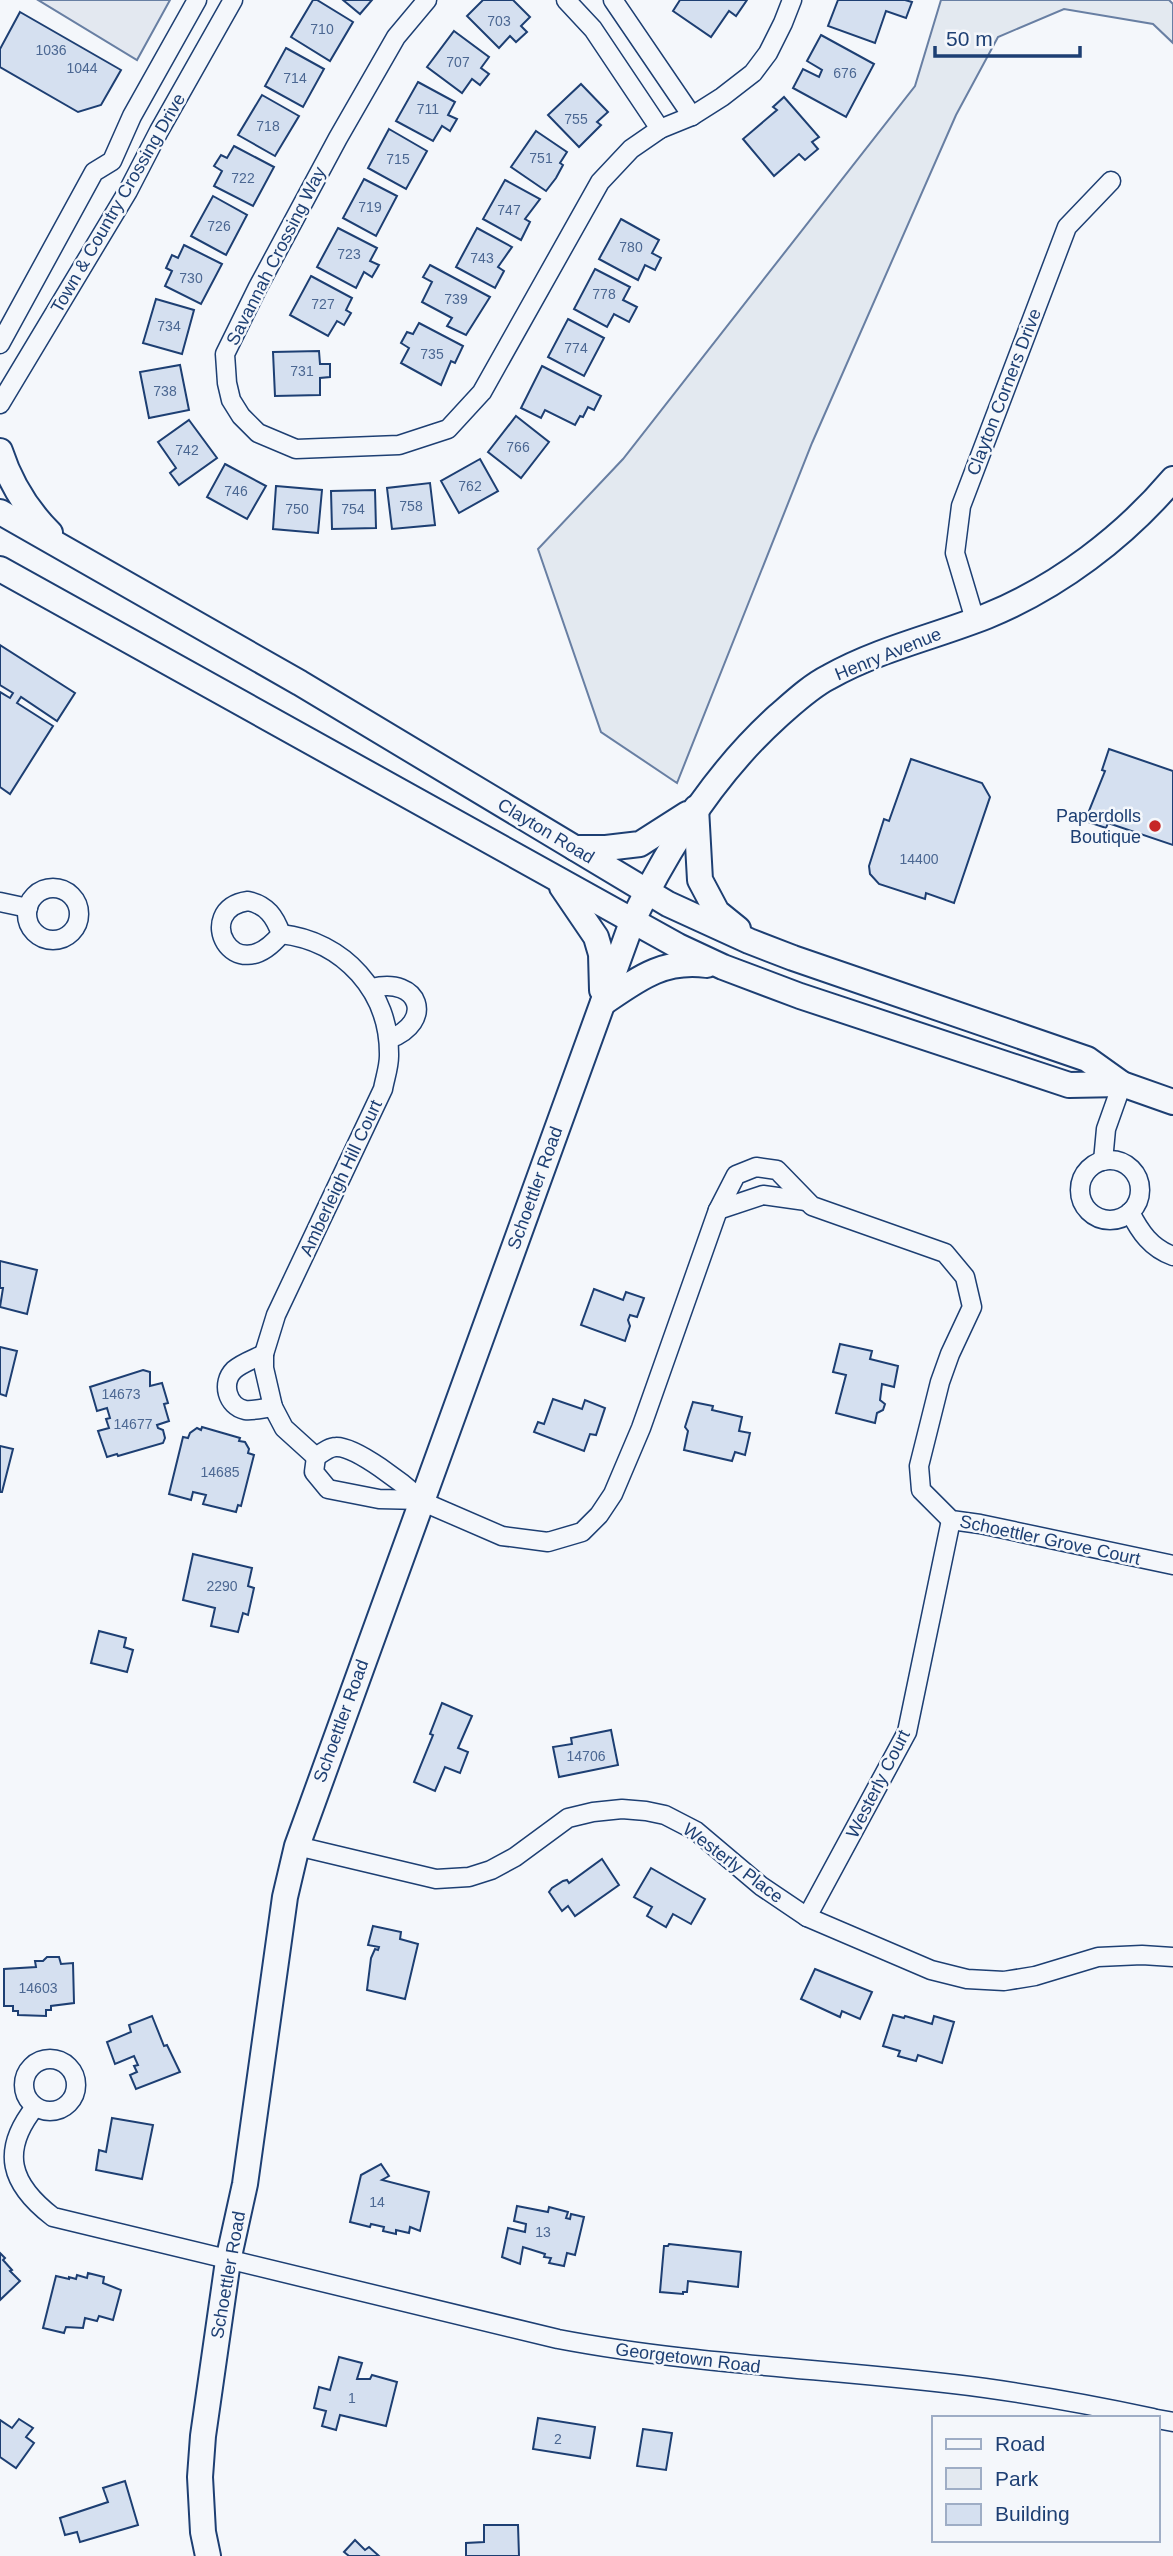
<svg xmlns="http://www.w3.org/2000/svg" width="1173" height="2556" font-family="Arial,sans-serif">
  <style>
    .green { fill: #e3e9f0; stroke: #687fa3; stroke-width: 2 }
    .parking { fill: #e3e8f0; stroke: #687fa3; stroke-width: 2 }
    .building { fill: #d5e0f0; stroke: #1d3f73; stroke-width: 2 }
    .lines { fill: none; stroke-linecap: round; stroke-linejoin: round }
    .street-casing { stroke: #1d3f73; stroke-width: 21 }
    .secondary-casing { stroke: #1d3f73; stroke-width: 28 }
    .street { stroke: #f4f7fb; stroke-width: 18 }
    .secondary { stroke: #f4f7fb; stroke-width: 24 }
    .poi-dot { fill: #c62828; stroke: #f4f7fb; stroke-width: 2.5 }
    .labels { text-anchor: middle; stroke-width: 5; stroke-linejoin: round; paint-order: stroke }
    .number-label { font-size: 14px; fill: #4b6792 }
    .street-label { font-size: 18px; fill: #1d3f73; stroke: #f4f7fb }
    .poi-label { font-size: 18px; fill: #1d3f73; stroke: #f4f7fb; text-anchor: end }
  </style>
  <rect width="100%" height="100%" fill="#f4f7fb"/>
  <polygon class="green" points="941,0 1169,0 1173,4 1173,43 1153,24 1064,9 998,37 956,115 812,443 677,783 601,732 538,549 623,459 915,86"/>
  <polygon class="parking" points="38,0 170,0 137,60"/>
  <g class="building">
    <polygon points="313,0 317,0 353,22 330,61 291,37"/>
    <polygon points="343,0 372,0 360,14"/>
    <polygon points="483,0 513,0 530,17 521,26 527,32 516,42 510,36 499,48 467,16"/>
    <polygon points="680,0 747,0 736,16 729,11 711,37 673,11"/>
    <polygon points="838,0 905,0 912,2 906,18 886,11 875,43 828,26"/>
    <polygon points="20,12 121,70 101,105 78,112 0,67 0,49"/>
    <polygon points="454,31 489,57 481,68 489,74 480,85 472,79 462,93 427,67"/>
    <polygon points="821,35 874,64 846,117 793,88 803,69 819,77 822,70 807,61"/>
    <polygon points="286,48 324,69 303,107 265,86"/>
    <polygon points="418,82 455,102 448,115 457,119 450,131 442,126 433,141 396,121"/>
    <polygon points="581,84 608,112 597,122 601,125 579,147 548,115"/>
    <polygon points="262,95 299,116 275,156 238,135"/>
    <polygon points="784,97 819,137 812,142 818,149 805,160 799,154 774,176 743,139 777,110 773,107"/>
    <polygon points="389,129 427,151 406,189 368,168"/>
    <polygon points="536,131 567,152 560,163 563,165 556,178 546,191 511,167"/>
    <polygon points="234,146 274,167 253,206 214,186 222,171 214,166 221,155 227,158"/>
    <polygon points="364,179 397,196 376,236 343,218"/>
    <polygon points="505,180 540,199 525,219 530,222 521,240 483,219"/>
    <polygon points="213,196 247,215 226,255 191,236"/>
    <polygon points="621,219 659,240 652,253 661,258 655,270 645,265 638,280 599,259"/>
    <polygon points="338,228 377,248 370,261 379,265 372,277 364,272 356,288 317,267"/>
    <polygon points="477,228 512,247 498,267 504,271 495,288 456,267"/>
    <polygon points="184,245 222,264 201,304 165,286 172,271 166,268 172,255 178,258"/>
    <polygon points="430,265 490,297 466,335 447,326 452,318 422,302 432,282 423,277"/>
    <polygon points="595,269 630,287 623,300 637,307 629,322 614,314 607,327 574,309"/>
    <polygon points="311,276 352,298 346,310 351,313 344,325 337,321 328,336 290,315"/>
    <polygon points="156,299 194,310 182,354 143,343"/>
    <polygon points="568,319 604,338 584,376 548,357"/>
    <polygon points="419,323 463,346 455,363 451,361 441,385 401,363 409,348 401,343 407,332 413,334"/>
    <polygon points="319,351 320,364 330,364 330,377 320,378 320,395 275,396 273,352"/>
    <polygon points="180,365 189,410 149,418 140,372"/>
    <polygon points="542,366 601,396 594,410 588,407 583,417 580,416 575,425 545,410 541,418 521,408"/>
    <polygon points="516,416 549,442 521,478 488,452"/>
    <polygon points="189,420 217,458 179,485 170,473 176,468 158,442"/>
    <polygon points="480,459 498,491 459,513 441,481"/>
    <polygon points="225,464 266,486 247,519 207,497"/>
    <polygon points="430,483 435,525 392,529 387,488"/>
    <polygon points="276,486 322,490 318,533 273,529"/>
    <polygon points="375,490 376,528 332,529 331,491"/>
    <polygon points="0,645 75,693 57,721 21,697 17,703 53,726 10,794 0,787 0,692 10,698 13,693 0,685"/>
    <polygon points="1109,749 1173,771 1173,845 1108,823 1106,828 1085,821 1105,771 1102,770"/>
    <polygon points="911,759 982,783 990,797 954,903 926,893 925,899 879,884 870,874 869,866 884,819 889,821"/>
    <polygon points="0,1261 37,1270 27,1314 0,1307 3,1288 0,1288"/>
    <polygon points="594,1289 623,1300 626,1292 644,1298 637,1317 630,1315 628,1320 630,1326 625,1341 581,1325"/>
    <polygon points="840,1344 872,1351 870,1359 898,1366 894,1387 882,1384 880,1400 885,1404 883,1410 877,1413 875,1423 836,1413 846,1375 833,1372"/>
    <polygon points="0,1347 17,1351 6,1396 0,1394"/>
    <polygon points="143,1370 150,1372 150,1386 162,1383 168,1403 164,1404 169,1421 157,1425 158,1428 163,1430 165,1438 163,1443 118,1456 117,1454 107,1457 98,1431 109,1428 106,1419 110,1418 107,1408 97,1411 90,1387"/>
    <polygon points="553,1399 582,1409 585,1400 605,1408 596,1435 590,1434 584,1451 534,1432 538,1422 544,1424"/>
    <polygon points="693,1402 713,1406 712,1410 742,1417 739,1431 750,1433 745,1455 735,1452 732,1461 684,1450 688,1431 685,1427"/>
    <polygon points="202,1427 240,1438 239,1441 245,1442 249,1449 248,1453 254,1455 241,1506 238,1505 236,1512 203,1504 206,1495 193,1492 191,1500 169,1494 183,1437 188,1438 190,1433 197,1428 201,1430"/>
    <polygon points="0,1446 13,1449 2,1492 0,1492"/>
    <polygon points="193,1554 252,1568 248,1586 254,1588 248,1615 243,1613 238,1632 211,1626 215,1608 183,1600"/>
    <polygon points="99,1631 126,1638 124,1647 133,1650 127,1672 91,1663"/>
    <polygon points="442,1703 472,1716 458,1748 468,1752 460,1773 445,1767 435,1791 414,1782 433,1735 430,1734"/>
    <polygon points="611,1730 618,1765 559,1777 553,1747 572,1744 571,1738"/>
    <polygon points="602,1859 619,1885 575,1916 568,1906 562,1911 549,1892 552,1888 563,1881 567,1880 569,1883"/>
    <polygon points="651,1868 705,1899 691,1924 673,1914 666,1927 647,1916 652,1907 634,1897"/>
    <polygon points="373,1926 401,1932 400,1939 418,1944 405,1999 367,1990 371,1958 375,1949 378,1950 379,1947 368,1945"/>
    <polygon points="47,1957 59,1957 61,1964 73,1963 74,2003 51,2006 51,2010 46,2010 46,2016 18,2015 18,2011 13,2011 13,2006 4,2006 4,1969 36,1967 35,1961 43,1961"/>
    <polygon points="815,1969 872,1992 860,2019 842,2011 840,2017 801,1999"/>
    <polygon points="893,2015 904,2018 905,2016 932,2024 934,2016 954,2022 942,2063 918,2055 916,2061 898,2056 900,2051 883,2046"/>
    <polygon points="152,2016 164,2046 167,2045 180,2072 136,2089 130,2075 137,2072 134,2066 138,2065 134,2056 115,2064 107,2042 131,2032 129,2025"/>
    <polygon points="112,2118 153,2125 142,2179 96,2170 99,2150 106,2152"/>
    <polygon points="381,2164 389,2176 382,2180 429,2192 420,2231 410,2227 409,2233 396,2230 396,2234 383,2231 384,2227 371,2224 370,2227 350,2222 361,2175"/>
    <polygon points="517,2206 548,2212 549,2207 568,2212 566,2218 570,2219 571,2214 584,2217 575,2255 567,2253 564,2266 549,2263 551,2258 544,2257 545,2254 523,2247 520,2264 502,2257 508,2228 525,2232 526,2224 514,2221"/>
    <polygon points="669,2244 741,2252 738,2287 688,2281 687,2292 683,2292 683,2294 660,2292 664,2246 668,2246"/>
    <polygon points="0,2253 5,2258 3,2260 12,2270 10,2271 20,2281 0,2300"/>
    <polygon points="88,2273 104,2277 103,2283 121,2290 113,2320 99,2316 97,2321 85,2318 83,2328 66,2327 64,2333 43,2328 56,2276 69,2279 69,2277 76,2279 77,2275 87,2278"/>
    <polygon points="339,2357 362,2363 357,2379 370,2379 372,2375 397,2382 386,2426 340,2415 336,2430 322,2426 326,2411 314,2408 319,2387 330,2390"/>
    <polygon points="538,2418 595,2427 590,2458 533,2449"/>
    <polygon points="19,2419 33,2428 26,2437 34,2443 16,2468 0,2457 0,2420 12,2428"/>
    <polygon points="643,2429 672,2433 666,2470 637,2466"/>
    <polygon points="125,2481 138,2525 80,2542 77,2532 65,2535 60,2518 108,2502 103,2488"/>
    <polygon points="484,2525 518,2525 519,2556 466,2556 466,2543 484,2542"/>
    <polygon points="355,2540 365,2550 369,2547 379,2556 349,2556 344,2552"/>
  </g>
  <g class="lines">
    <g class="street-casing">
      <g id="street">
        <polyline points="427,0 396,37 338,138 258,287 225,354 227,383 231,400 241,416 258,433 296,449 399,445 448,429 482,392 600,182 631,149 660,129 692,116 722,97 753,73 768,53 783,23 792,0"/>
        <polyline points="566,0 593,29 660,129"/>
        <polyline points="613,0 692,116"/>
        <polyline points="0,344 94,172 112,161 132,116 197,0"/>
        <polyline points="0,404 128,191 159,131 233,0"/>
        <polyline points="975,620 955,553 961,506 1067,227 1111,181"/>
        <circle cx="53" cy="914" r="26"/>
        <path d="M248 901C267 905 275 917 281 934 233 993 192 909 248 901Z"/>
        <polyline points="0,902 28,908"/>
        <path d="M281 934C344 941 390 992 389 1056 389 1067 385 1078 383 1089L276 1315 264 1354V1368L273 1407 284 1428 316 1457"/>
        <path d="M372 988C420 976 435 1022 389 1039"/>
        <circle cx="1110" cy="1190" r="30"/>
        <polyline points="1103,1161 1106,1129 1122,1084"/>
        <polyline points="718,1210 763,1195 806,1201"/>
        <path d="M1130 1212C1140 1232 1151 1248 1173 1256"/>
        <path d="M264 1354C254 1359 242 1363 234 1370 221 1383 227 1406 245 1410 254 1411 264 1408 273 1407"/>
        <polyline points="316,1457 314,1472 328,1489 379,1499 422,1500"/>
        <path d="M316 1457C322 1453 329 1447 336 1447 356 1446 405 1485 422 1500"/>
        <polyline points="421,1501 502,1536 548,1542 582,1532 599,1515 613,1494 641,1428 718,1210 736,1175 756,1167 777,1170 812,1206 945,1253 965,1277 972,1307 950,1354 940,1382 919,1466 921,1490 951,1520 980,1524 1173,1565"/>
        <polyline points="297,1846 436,1879 469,1877 491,1870 515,1857 568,1818 593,1812 622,1809 646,1811 665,1815 696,1831 761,1886 807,1917 931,1970 967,1979 1004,1981 1035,1976 1098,1957 1142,1955 1173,1957"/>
        <polyline points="807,1917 907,1732 951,1520"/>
        <circle cx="50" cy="2085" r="26"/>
        <path d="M35 2107C0 2151 10 2184 53 2217L558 2339C699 2366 843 2369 985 2388 1042 2396 1097 2406 1153 2418"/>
        <polyline points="1157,2419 1173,2422"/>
      </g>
    </g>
    <g class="secondary-casing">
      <g id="secondary">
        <path d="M0 451C10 482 27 510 50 533"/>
        <polyline points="0,512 300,683 668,904 749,941 793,958 1087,1059 1122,1084 1173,1102"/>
        <polyline points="0,569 678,946 723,967 800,996 1069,1085 1122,1084"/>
        <polyline points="696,808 700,880 717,912 738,929"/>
        <polyline points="575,848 606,848 640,844 687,814"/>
        <polyline points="562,887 596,937 601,954 602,990"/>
        <path d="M603 1003C638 979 663 959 707 965"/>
        <path d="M208 2556 203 2532 200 2477 203 2436 228 2261 245 2184 285 1897 297 1846 632 922C669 845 715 773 778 716 794 702 811 686 829 677 879 649 934 637 987 616 1058 587 1124 537 1173 479"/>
      </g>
    </g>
    <use href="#street" class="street"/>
    <use href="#secondary" class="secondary"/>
  </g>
  <circle class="poi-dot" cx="1155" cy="826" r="7"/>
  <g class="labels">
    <g class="number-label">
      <text x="499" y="26">703</text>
      <text x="322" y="34">710</text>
      <text x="51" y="55">1036</text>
      <text x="458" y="67">707</text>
      <text x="82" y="73">1044</text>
      <text x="845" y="78">676</text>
      <text x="295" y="83">714</text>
      <text x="428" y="114">711</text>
      <text x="576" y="124">755</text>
      <text x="268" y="131">718</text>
      <text x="541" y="163">751</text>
      <text x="398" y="164">715</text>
      <text x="243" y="183">722</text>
      <text x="370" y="212">719</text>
      <text x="509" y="215">747</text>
      <text x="219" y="231">726</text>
      <text x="631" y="252">780</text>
      <text x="349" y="259">723</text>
      <text x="482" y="263">743</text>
      <text x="191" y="283">730</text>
      <text x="604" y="299">778</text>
      <text x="456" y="304">739</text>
      <text x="323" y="309">727</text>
      <text x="169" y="331">734</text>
      <text x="576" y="353">774</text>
      <text x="432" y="359">735</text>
      <text x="302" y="376">731</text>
      <text x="165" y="396">738</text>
      <text x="518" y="452">766</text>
      <text x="187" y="455">742</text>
      <text x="470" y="491">762</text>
      <text x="236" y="496">746</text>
      <text x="411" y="511">758</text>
      <text x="297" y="514">750</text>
      <text x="353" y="514">754</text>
      <text x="919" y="864">14400</text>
      <text x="121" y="1399">14673</text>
      <text x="133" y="1429">14677</text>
      <text x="220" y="1477">14685</text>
      <text x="222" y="1591">2290</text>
      <text x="586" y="1761">14706</text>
      <text x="38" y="1993">14603</text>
      <text x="377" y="2207">14</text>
      <text x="543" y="2237">13</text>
      <text x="352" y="2403">1</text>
      <text x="558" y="2444">2</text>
    </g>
    <g class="street-label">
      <text transform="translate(118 203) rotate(-60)" y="6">Town &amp; Country Crossing Drive</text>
      <text transform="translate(276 256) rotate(-63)" y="6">Savannah Crossing Way</text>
      <text transform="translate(1004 392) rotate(-69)" y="6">Clayton Corners Drive</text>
      <text transform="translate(888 654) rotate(-22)" y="6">Henry Avenue</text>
      <text transform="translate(546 831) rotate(31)" y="6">Clayton Road</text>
      <text transform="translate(341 1178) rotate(-65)" y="6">Amberleigh Hill Court</text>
      <text transform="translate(535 1188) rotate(-70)" y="6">Schoettler Road</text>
      <text transform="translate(1050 1540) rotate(12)" y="6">Schoettler Grove Court</text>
      <text transform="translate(341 1721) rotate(-70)" y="6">Schoettler Road</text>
      <text transform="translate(878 1784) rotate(-63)" y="6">Westerly Court</text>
      <text transform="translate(733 1863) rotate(37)" y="6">Westerly Place</text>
      <text transform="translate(228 2275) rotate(-80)" y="6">Schoettler Road</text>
      <text transform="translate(688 2358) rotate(7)" y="6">Georgetown Road</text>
    </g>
    <g class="poi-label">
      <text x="1141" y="822">Paperdolls<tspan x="1141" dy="21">Boutique</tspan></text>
    </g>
  </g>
  <rect x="932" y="2416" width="228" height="126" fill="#f4f7fb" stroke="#9eadc5" stroke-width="2"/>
  <rect x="946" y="2439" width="35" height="10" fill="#f4f7fb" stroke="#9eadc5" stroke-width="2"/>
  <text x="995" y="2451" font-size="21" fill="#1d3f73">Road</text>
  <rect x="946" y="2468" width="35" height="21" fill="#e3e9f0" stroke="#9eadc5" stroke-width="2"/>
  <text x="995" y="2486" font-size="21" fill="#1d3f73">Park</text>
  <rect x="946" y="2504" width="35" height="21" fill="#d5e0f0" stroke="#9eadc5" stroke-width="2"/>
  <text x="995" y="2521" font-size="21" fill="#1d3f73">Building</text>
  <path d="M935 46v10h145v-10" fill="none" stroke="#1d3f73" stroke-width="3.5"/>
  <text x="946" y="46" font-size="21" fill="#1d3f73" stroke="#f4f7fb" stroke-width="5" paint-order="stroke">50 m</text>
</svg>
